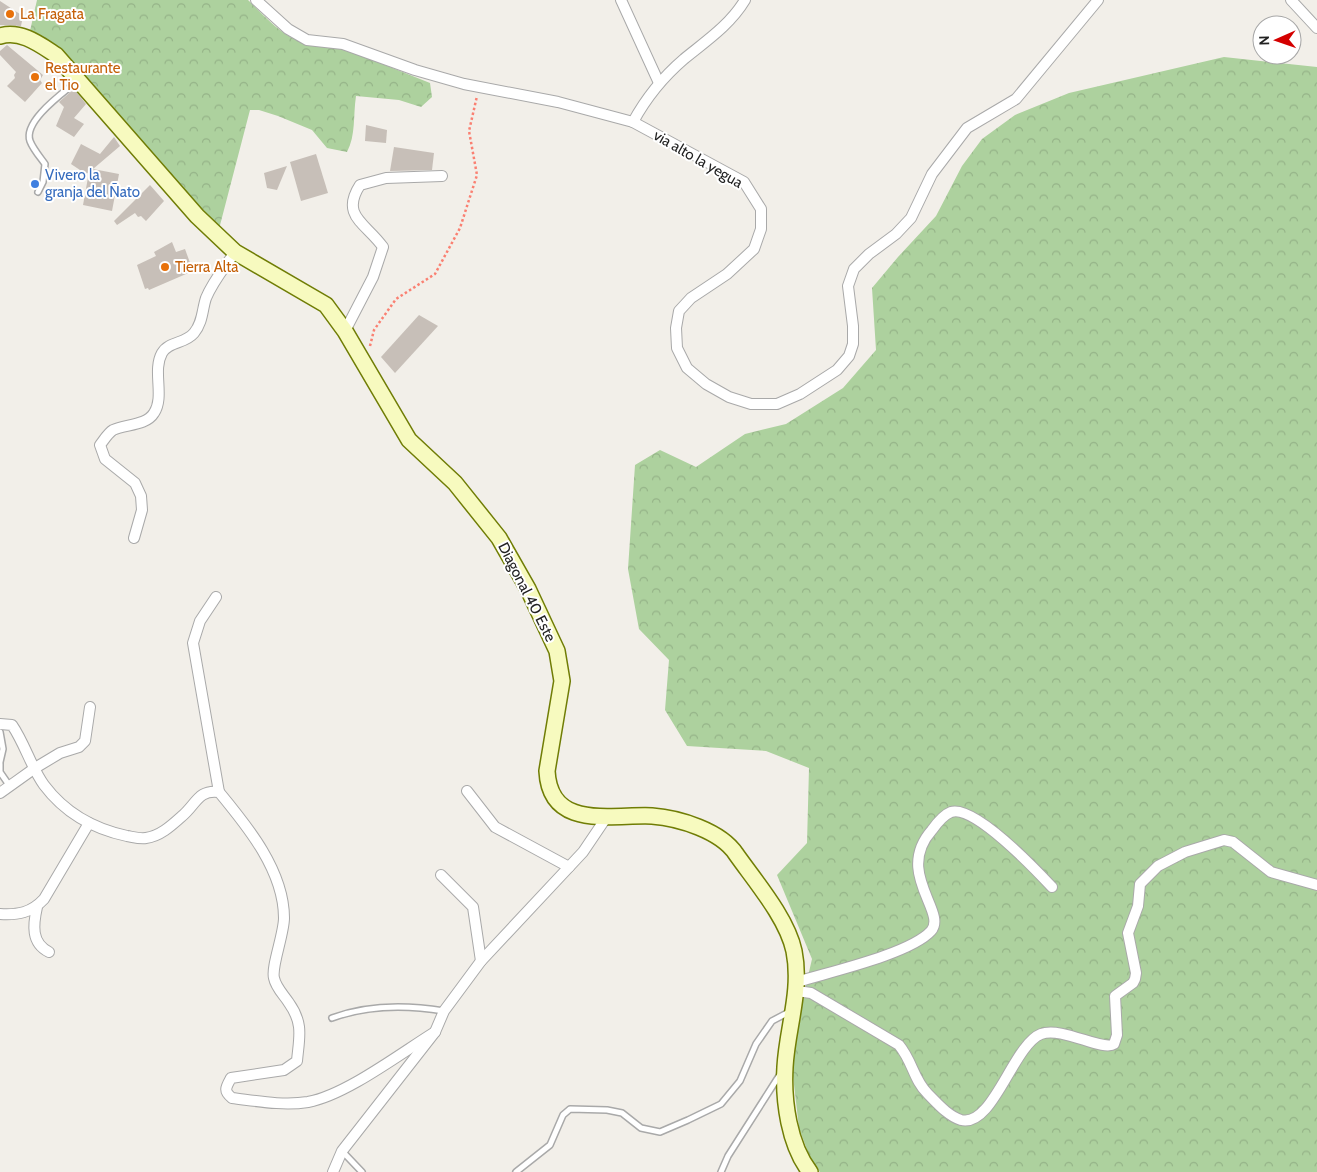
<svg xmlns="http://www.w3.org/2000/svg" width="1317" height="1172" font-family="Cabin,sans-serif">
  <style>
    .forest { fill: url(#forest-crowns) }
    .building { fill: #c7bfb8 }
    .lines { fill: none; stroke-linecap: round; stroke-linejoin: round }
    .lane-casing { stroke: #a9a9a9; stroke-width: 8 }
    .street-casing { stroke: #a9a9a9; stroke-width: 12 }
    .secondary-casing { stroke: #707d05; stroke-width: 18 }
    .path { stroke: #fa8072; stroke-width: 2.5; stroke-dasharray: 2.5 2.5; stroke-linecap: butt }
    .lane { stroke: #fff; stroke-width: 5 }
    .street { stroke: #fff; stroke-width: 10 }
    .secondary { stroke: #f7fabf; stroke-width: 15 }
    .food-dot { fill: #e8710a; stroke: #fff; stroke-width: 2 }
    .shop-dot { fill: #3f7fe0; stroke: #fff; stroke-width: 2 }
    .labels { text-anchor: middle; stroke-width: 4; stroke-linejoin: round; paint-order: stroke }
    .food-label { font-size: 15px; fill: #c56008; stroke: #fff; text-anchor: start }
    .street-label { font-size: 15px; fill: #222; stroke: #fff }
    .shop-label { font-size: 15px; fill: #366cbe; stroke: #fff; text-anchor: start }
  </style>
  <defs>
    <pattern id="forest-crowns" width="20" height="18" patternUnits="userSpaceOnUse" patternTransform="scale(1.25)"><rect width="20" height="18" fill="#add19e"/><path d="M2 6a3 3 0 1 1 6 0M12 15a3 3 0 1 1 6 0" fill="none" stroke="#95b388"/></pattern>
  </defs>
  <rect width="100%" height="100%" fill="#f2efe9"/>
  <g class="forest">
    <path d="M37 0H248C278 30 294 49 340 47L430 83 432 97 421 107 399 100 356 96C353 116 356 135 347 152L327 148 312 130 278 116 259 110H250L219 229 56 47H52L30 31Z"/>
    <polygon points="1224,57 1317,67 1317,1172 820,1172 813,1166 799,1128 792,1067 796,1028 812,959 777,875 807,843 809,768 766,751 687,746 665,710 669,660 639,629 628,569 635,465 660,450 696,467 745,434 786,424 843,388 876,350 872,288 898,257 936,216 962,166 982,139 1015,115 1069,93"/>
  </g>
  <g class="building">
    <polygon points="0,1 23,16 21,26 0,25"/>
    <polygon points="7,45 43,75 40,80 42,83 25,102 7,86 15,78 14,75 16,72 0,55 0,51"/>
    <polygon points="74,89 86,104 74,118 84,124 74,137 56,126 64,107 59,102"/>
    <polygon points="366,125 387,130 386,143 365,141"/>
    <polygon points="114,137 120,146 93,169 119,174 112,211 83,205 89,172 86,174 71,164 81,144 100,154"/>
    <polygon points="394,147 434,153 432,170 390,171"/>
    <polygon points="316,154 328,193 301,201 290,162"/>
    <polygon points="287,166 277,190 267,188 264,173"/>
    <polygon points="150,185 164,201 146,221 141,216 138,217 135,213 117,225 114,221"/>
    <polygon points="172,242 176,252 185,249 193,271 149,290 148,288 145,289 137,265 156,256 154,252"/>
    <polygon points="419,315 438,326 395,373 381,357"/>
  </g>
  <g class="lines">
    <g class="lane-casing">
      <g id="lane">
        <path d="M38 192 43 182 45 164C40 157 33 149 30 141 23 121 63 93 76 82"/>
        <polyline points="0,732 3,749 0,762"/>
        <polyline points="0,764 0,772 9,785"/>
        <path d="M332 1018C367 1005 408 1005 444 1011"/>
        <polyline points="342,1151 362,1172"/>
        <polyline points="516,1172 550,1145 563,1115 570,1109 607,1110 622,1113 641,1128 660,1132 688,1120 721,1104 740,1081 756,1044 772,1021 789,1012"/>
        <polyline points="721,1172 728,1156 779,1076"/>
      </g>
    </g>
    <g class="street-casing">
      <g id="street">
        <polyline points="256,0 288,29 307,40 343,44 415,70 464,84 558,102 633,122 744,182 761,209 761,229 754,249 727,274 691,298 679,311 676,328 677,348 687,368 706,384 729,397 751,404 777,404 800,394 837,370 849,356 853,344 853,326 848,286 854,269 869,254 896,234 911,218 932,174 967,128 1016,99 1098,0"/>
        <polyline points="621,0 659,83"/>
        <polyline points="1291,0 1317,28"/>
        <path d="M633 122C646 98 663 77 684 59 706 41 730 25 745 0"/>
        <path d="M345 331 373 277 383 247C366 223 340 216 360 185L386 178 442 176"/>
        <path d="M134 538 142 510 141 496 135 483 105 459 100 445C104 440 108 433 113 430 125 424 146 426 154 413 165 396 152 371 162 353 169 341 185 344 194 333 203 322 202 310 206 298 213 281 225 267 235 252"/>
        <polyline points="216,597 200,621 193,643 219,792"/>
        <path d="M0 724 12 725C25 744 31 767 44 785 65 813 94 829 127 836 133 837 140 839 146 838 160 836 171 826 181 817 196 805 198 789 219 792 248 827 284 871 284 918 284 934 271 967 274 978 276 988 284 995 289 1003 304 1024 299 1038 297 1061L284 1070 231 1078C226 1087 223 1091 232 1098 257 1101 283 1106 308 1102 346 1095 401 1053 435 1032"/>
        <polyline points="467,791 495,827 569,867"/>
        <polyline points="0,793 35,768 60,753 79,747 85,741 90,707"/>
        <polyline points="441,875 473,907 481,961"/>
        <path d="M37 907C33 925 31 943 49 952"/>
        <path d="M0 914C18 915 31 913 44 899L89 823"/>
        <path d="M797 982C829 972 910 954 931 931 948 912 894 873 932 830 937 823 943 815 951 812 974 804 1036 870 1052 887"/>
        <path d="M797 991 811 993 899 1045C913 1062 913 1079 928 1094 937 1103 948 1116 961 1120 993 1128 1013 1045 1041 1034 1062 1026 1103 1052 1114 1044L1117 1035 1115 996 1133 983 1135 979 1136 973 1128 933 1138 906 1140 884 1158 866 1185 852 1224 840 1233 842 1271 872 1317 885"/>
        <polyline points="333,1172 342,1151 435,1032 444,1011 481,961 583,852 606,818"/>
      </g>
    </g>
    <g class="secondary-casing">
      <path id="secondary" d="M0 36C21 30 39 44 56 55L197 216 235 252 326 305 345 331 409 440 455 483 499 538 528 589 557 651 562 681 547 771C550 831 613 814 652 816 679 818 721 831 736 854 755 881 787 918 794 951 802 991 787 1028 785 1067 783 1101 789 1145 810 1172"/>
    </g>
    <polyline class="path" points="370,346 374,330 396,299 435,274 460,228 477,175 469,131 477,96"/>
    <use href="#lane" class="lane"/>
    <use href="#street" class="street"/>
    <use href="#secondary" class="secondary"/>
  </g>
  <g class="food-dot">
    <circle cx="10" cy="14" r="5"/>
    <circle cx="35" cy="77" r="5"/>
    <circle cx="165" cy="267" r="5"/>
  </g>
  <circle class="shop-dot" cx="35" cy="184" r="5"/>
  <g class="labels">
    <g class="food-label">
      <text x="20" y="19">La Fragata</text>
      <text x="45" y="73">Restaurante<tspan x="45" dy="17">el Tio</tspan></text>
      <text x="175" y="272">Tierra Alta</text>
    </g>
    <g class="street-label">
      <text transform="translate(698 159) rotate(30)" y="5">via alto la yegua</text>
      <text transform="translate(527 592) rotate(63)" y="5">Diagonal 40 Este</text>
    </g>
    <g class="shop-label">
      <text x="45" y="180">Vivero la<tspan x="45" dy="17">granja del Ñato</tspan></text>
    </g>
  </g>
  <g transform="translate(1277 40) rotate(268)"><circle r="24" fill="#ffffff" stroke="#a7a7a7"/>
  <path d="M0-4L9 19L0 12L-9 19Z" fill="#d40000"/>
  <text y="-8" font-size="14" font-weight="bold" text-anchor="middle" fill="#222222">N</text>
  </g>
</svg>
